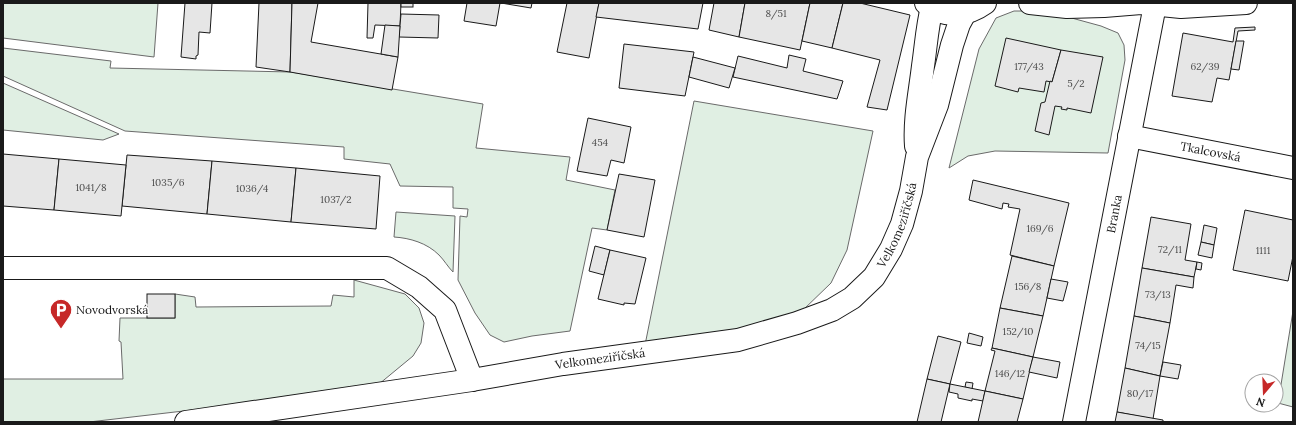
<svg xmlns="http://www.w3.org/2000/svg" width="1296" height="425" font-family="Lora,serif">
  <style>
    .green { fill: #e0efe3; stroke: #6a6a6a }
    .building { fill: #e6e6e6; stroke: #1a1a1a }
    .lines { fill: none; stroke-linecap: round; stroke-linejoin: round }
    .street-casing { stroke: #1a1a1a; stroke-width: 24 }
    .secondary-casing { stroke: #1a1a1a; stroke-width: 24 }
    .street { stroke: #fff; stroke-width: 22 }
    .secondary { stroke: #fff; stroke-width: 22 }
    .labels { text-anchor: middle; stroke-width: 3; stroke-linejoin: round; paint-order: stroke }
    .number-label { font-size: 10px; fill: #4d4d4d }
    .street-label { font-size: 12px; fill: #1a1a1a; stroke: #fff }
    .poi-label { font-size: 12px; fill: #1a1a1a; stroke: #fff; text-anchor: start }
  </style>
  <rect width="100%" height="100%" fill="#fff"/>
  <g class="green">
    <polygon points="3,3 158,3 154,57 3,38"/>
    <polygon points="1014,11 1046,11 1101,26 1118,33 1124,45 1125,60 1108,153 995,151 968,156 949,168 979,49 996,18"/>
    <polygon points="3,48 111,61 110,68 291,72 483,104 476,148 570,157 566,180 615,190 607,230 592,228 570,331 532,336 504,342 490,335 475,313 458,280 460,216 467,217 468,209 453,208 453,187 400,186 390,164 344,159 344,147 125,131 3,76"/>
    <polygon points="3,83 119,134 103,140 3,130"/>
    <polygon points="694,101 873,131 847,250 831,283 802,311 724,335 645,345"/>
    <path d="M396 212 455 216 453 272C448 267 444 260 439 255 427 243 410 238 394 237Z"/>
    <polygon points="354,280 405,294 419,308 424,323 421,343 413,356 373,389 89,422 3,422 3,379 123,379 121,342 119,341 120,318 175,318 175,294 195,297 196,307 331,306 333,295 354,297"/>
    <polygon points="1293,311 1293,407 1278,403"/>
  </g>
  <g class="building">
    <polygon points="185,3 212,3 210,33 199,32 198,55 196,56 196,59 181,57"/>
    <polygon points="259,3 292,3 290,72 256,67"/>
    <polygon points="292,3 318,3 311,42 398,57 392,90 290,72"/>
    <polygon points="368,3 401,3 400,26 375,25 373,38 367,38"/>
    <rect x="401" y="3" width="12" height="4"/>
    <polygon points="467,3 500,3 496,26 464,21"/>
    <polygon points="501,3 532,3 531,8"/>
    <polygon points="567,3 599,3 589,58 557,52"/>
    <polygon points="599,3 703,3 698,29 596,17"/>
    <polygon points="714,3 745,3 739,37 709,30"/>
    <polygon points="745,3 810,3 800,50 739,37"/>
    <polygon points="810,3 843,3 832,48 802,41"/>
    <polygon points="843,3 860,3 910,15 887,110 867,107 880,60 832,48"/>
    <polygon points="401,14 439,15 438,38 399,37"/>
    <polygon points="385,25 400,26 398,57 381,54"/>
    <polygon points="1255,27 1255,30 1238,31 1229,80 1217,78 1212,102 1172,96 1183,33 1233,42 1235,28"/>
    <polygon points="1006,38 1061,50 1052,82 1046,81 1044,92 1019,88 1018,92 995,86"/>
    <polygon points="1236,41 1244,41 1239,70 1231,69"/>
    <polygon points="624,44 694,52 685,96 619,88"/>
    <polygon points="1061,50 1103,57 1091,113 1067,108 1067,110 1061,109 1062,107 1055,106 1049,135 1035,131 1041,103 1045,102 1050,81 1052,82"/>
    <polygon points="789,55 806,59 803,71 843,81 837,99 733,77 738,56 787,68"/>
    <polygon points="693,57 735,68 729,88 689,77"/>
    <polygon points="588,118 631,127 624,163 611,160 607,176 577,171"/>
    <polygon points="3,154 59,159 54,210 3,206"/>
    <polygon points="127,155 212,161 207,214 122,206"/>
    <polygon points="59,159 126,165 121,216 54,210"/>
    <polygon points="212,161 296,168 291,222 207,214"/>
    <polygon points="296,168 380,176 376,229 291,222"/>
    <polygon points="619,174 655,180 644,237 607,230"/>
    <polygon points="973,180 1069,203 1054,266 1010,255 1020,209 1008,207 1009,204 1003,203 1002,209 969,200"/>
    <polygon points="1245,210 1293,220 1293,256 1288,281 1233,270"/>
    <polygon points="1151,217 1191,224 1185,260 1197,262 1194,277 1142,268"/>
    <polygon points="1204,225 1217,228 1214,245 1201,242"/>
    <polygon points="1201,242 1214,245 1212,258 1198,255"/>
    <polygon points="595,246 610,250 604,275 589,271"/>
    <polygon points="610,250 646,258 635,304 624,303 624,305 598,299"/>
    <polygon points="1012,256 1054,266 1043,316 1000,308"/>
    <polygon points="1197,262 1202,263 1201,270 1196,269"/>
    <polygon points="1142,268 1194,277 1193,288 1176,285 1170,323 1134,316"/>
    <polygon points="1051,279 1068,282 1063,301 1047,298"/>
    <rect x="147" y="294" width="28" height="24"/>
    <polygon points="1000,308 1043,316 1033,357 992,348"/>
    <polygon points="1134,316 1170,323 1160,376 1125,368"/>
    <polygon points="969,333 983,337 981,346 967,343"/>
    <polygon points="938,336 961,342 950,384 927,379"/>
    <polygon points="992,348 1033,357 1023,399 985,391 995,351 991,350"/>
    <polygon points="1033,357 1060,362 1057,378 1029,372"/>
    <polygon points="1163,362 1181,365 1178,379 1160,376"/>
    <polygon points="1125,368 1160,376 1153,419 1117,412"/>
    <polygon points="927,379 950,384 941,422 917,422"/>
    <polygon points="966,382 973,383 972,389 965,387"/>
    <polygon points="950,384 985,391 983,401 972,399 972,401 958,398 958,394 949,392"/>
    <polygon points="985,391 1023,399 1017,422 978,422"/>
    <polygon points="1117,412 1163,420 1163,422 1115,422"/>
  </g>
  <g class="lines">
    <g class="street-casing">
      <g id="street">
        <path id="s1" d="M1129 136 1293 168"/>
        <path d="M916 146C914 119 920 92 923 66 926 46 927 27 932 7"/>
        <polyline points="3,268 387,268 419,287 445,310 472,380"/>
        <path id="s2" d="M186 422 472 380 563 364 738 340 797 323 832 310 852 298 874 277 891 249 902 224 911 191 917 157 937 105 952 45 959 24 965 13"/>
        <path id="s3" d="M1074 422 1155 5"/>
      </g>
    </g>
    <g class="secondary-casing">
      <g id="secondary">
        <path d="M926 3C945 19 967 16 985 3"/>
        <polyline points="1030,3 1067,7 1104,6 1141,3 1181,7 1246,3"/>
      </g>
    </g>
    <use href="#street" class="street"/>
    <use href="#secondary" class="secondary"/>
  </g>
  <defs>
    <g id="parking-pin" transform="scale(1.15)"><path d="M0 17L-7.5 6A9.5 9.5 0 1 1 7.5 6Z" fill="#c62828" stroke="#fff"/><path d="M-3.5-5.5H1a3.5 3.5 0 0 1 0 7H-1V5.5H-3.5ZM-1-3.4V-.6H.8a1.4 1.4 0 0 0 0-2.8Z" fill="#fff"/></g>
  </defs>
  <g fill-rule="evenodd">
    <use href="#parking-pin" x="61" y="310"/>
  </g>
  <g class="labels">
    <g class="number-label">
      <text x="776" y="17">8/51</text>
      <text x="1029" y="70">177/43</text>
      <text x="1205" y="70">62/39</text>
      <text x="1076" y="87">5/2</text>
      <text x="600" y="146">454</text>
      <text x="168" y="186">1035/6</text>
      <text x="91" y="191">1041/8</text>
      <text x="252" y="192">1036/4</text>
      <text x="336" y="203">1037/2</text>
      <text x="1040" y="232">169/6</text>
      <text x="1170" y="253">72/11</text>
      <text x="1263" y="254">1111</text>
      <text x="1028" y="290">156/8</text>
      <text x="1158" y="298">73/13</text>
      <text x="1018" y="335">152/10</text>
      <text x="1148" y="349">74/15</text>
      <text x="1010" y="377">146/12</text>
      <text x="1140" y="397">80/17</text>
    </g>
    <g class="street-label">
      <text dy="4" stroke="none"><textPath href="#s1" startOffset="83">Tkalcovská</textPath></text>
      <text dy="4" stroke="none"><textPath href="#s3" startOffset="212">Branka</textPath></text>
      <text dy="4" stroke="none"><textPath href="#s2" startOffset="768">Velkomeziříčská</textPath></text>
      <text dy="4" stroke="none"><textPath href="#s2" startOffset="419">Velkomeziříčská</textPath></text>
    </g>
    <g class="poi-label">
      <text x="76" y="314">Novodvorská</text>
    </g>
  </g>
  <rect width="1296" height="425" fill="none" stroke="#1a1a1a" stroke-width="8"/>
  <g transform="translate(1264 393) rotate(199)"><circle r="19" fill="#ffffff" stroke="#a3a3a3"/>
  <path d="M0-3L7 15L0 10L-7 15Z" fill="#c62828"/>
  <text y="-6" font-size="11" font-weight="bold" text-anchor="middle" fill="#1a1a1a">N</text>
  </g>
</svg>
